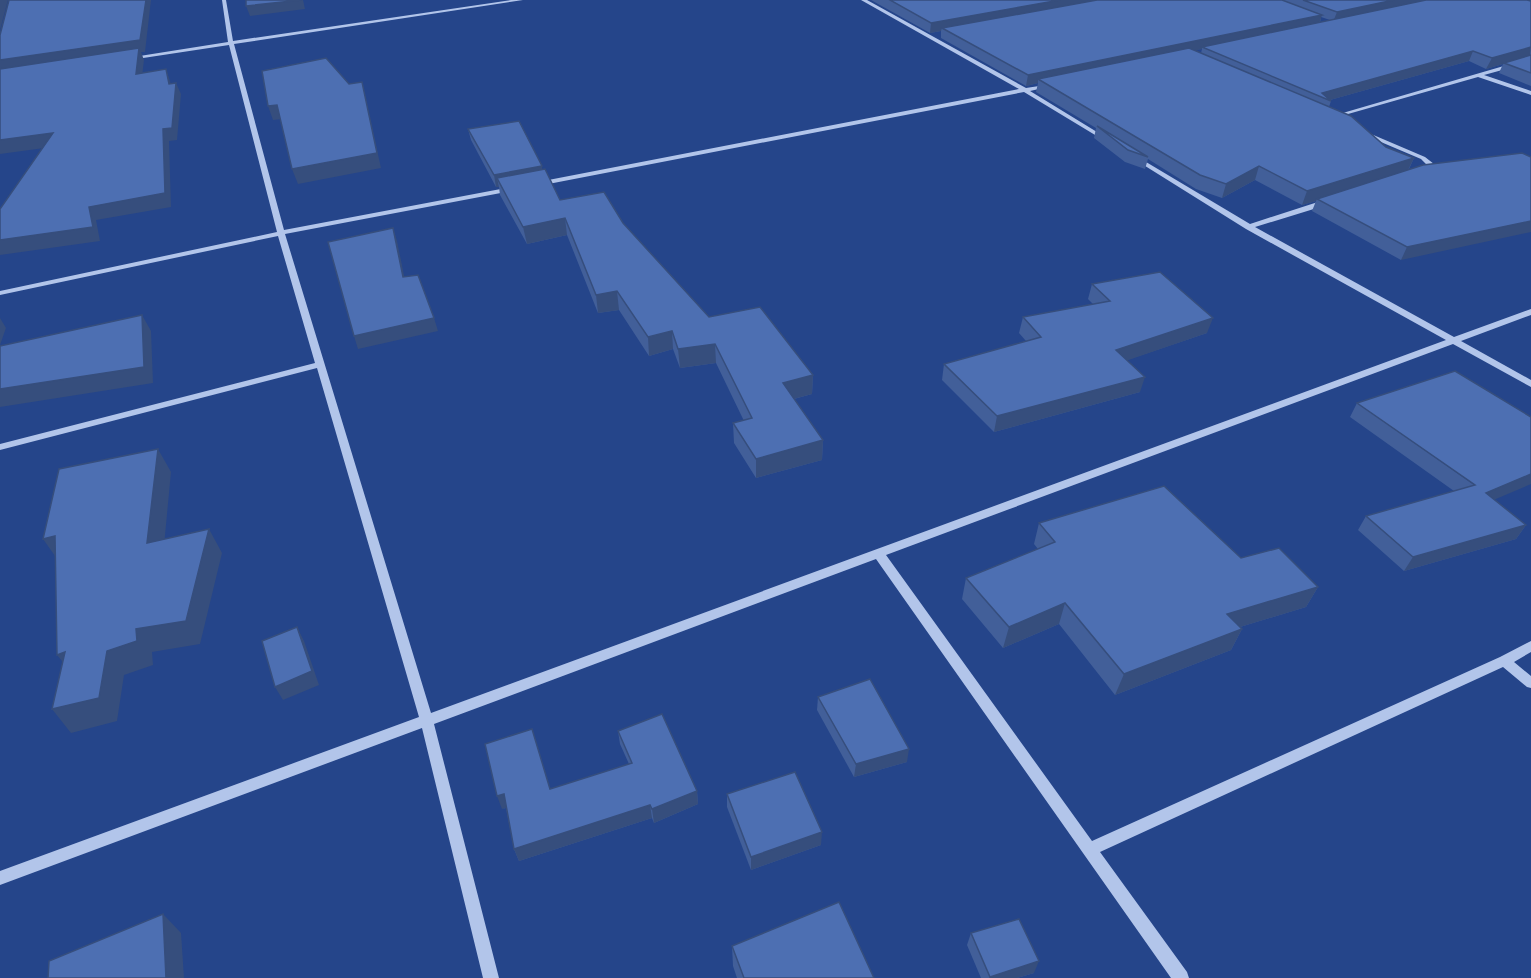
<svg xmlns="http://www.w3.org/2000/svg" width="1531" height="978" font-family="'Roboto Condensed',sans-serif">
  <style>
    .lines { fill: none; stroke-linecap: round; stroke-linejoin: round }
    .minor { fill: #b2c5ea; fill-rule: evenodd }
    .wall { fill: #425f99; fill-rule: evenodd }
    .shaded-wall { fill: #364e7d }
    .building { fill: #4d6fb2; stroke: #364e7d; stroke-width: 1.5 }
  </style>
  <rect width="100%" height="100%" fill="#25458a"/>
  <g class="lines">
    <g class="minor">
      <polygon points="222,0 226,0 233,41 511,0 523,0 234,44 284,230 511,187 515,189 511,191 285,234 431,713 1446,340 1246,229 1134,159 1133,158 1136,156 1250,224 1324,200 1330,200 1330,204 1255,227 1454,337 1531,309 1531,315 1461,341 1531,380 1531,387 1453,344 886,555 1092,841 1500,657 1531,641 1531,652 1514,662 1531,676 1531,688 1527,687 1503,667 1100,852 1187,972 1189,978 1171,978 876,559 434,724 499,978 483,978 422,728 0,885 0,871 419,717 317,368 0,450 0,444 315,363 278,236 0,295 0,291 277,232 229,45 130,60 127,58 228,42"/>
      <polygon points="861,0 867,0 1026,88 1052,84 1052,86 1030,91 1110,140 1105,141 1024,92 538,186 534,184 538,182 1019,89"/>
      <polygon points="1531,58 1531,62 1484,75 1531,91 1531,95 1478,77 1334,118 1329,117"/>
      <path d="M1364 131 1425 157 1434 164C1431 170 1428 175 1420 173V171L1425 169 1427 165 1421 159 1362 134V132Z"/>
    </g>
  </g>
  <g class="wall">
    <path d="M871 0H1531V86L1499 73 1503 64 1486 69 1469 61 1330 100 1331 101 1329 107 1386 147 1414 158 1409 169 1522 153 1401 260 1312 211 1316 201 1302 205 1255 180 1222 198 1196 189 1148 159 1145 169 1125 162 1094 138 1096 128 1036 92 1038 83 1026 86 941 38V31L930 33ZM1321 17 1330 20 1320 23ZM1202 49 1201 53 1194 50Z"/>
    <polygon points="468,129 542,166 542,170 560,200 623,223 709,317 813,375 812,394 794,399 823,440 822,460 756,478 734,443 733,423 744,421 716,363 680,368 673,349 649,356 619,310 598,313 567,235 527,244 500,195 499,187 496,187 471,140"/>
    <polygon points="1092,284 1207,333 1127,360 1140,392 994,432 942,380 944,364 1026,341 1019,333 1023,317 1093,304 1088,299"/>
    <polygon points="1357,403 1494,499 1526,525 1516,539 1404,571 1358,530 1366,516 1454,491 1350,417"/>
    <polygon points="1039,523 1241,558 1318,587 1306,607 1240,627 1242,629 1231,650 1115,695 1059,624 1003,648 962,599 966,578 1038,549 1034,544"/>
    <polygon points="818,697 907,762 854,777 817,710"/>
    <polygon points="618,731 697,791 698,804 654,823 652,818 519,861 514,849 506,808 502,809 550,789 629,764 620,744"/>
    <polygon points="727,794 821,845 751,870 727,807"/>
    <polygon points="971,933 1034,973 1017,978 981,978 967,945"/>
    <polygon points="732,946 874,978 737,978 733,966"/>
  </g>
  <g class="shaded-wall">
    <polygon points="0,0 8,0 0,30"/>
    <polygon points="146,0 151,0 145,52 141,52 144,60 141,85 0,73 0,60"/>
    <polygon points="303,0 305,9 250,16 246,6"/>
    <polygon points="1060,0 1112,0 942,28 941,31 930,33 931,23"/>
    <polygon points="1394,0 1436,0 1333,22 1337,12"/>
    <polygon points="1322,15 1319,24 1202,47 1202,49 1043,82 1038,79 1038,83 1026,86 1028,75"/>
    <polygon points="1531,47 1530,56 1486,69 1492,58"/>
    <polygon points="1473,51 1469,61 1330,100 1322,93"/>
    <polygon points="166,69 170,81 174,95 169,84"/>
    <polygon points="362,82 381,168 298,184 292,169"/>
    <polygon points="176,83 181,94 177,140 169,141 171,207 96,220 100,241 0,255 0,240 89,207 163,129"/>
    <polygon points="277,105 282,119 273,120 268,106"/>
    <polygon points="53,133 59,146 0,154 0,140"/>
    <polygon points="1414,158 1407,172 1317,199 1316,201 1302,205 1307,191"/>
    <polygon points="542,166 543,178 497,178 499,187 496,187 494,175"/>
    <polygon points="1259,166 1255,180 1222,198 1226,184"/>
    <polygon points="565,218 567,235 527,244 523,227"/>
    <polygon points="1531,221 1531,232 1401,260 1407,247"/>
    <polygon points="393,228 397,241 407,290 403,277"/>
    <polygon points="617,291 619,310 598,313 596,295"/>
    <polygon points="142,315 151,331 153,383 0,407 0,389"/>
    <polygon points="0,318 6,328 0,345"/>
    <polygon points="434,318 438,331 358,349 354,336"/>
    <polygon points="1213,318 1207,333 1111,366 1116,350"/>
    <polygon points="672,331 673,349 649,356 648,337"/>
    <polygon points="715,344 716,363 680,368 678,349"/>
    <polygon points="813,375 812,394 782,402 783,383"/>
    <polygon points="1145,377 1140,392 994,432 997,416"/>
    <polygon points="823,440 822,460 756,478 756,459"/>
    <polygon points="158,449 171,472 162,567 147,543"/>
    <polygon points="1531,474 1531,484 1477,507 1486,493"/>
    <polygon points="1526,525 1516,539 1404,571 1413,557"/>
    <polygon points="209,529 222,553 200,644 152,652 153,665 124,675 117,721 71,733 52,709 107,651 136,629"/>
    <polygon points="55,536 60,563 43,539"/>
    <polygon points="1318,587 1306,607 1217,634 1227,614"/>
    <polygon points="1065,603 1059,624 1003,648 1009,627"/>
    <polygon points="297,627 304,641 319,685 283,700 275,687"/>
    <polygon points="1242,629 1231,650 1115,695 1124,674"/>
    <polygon points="65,652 76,678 57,655"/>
    <polygon points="909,749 907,762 854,777 856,764"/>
    <polygon points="697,791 698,804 654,823 652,809"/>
    <polygon points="504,794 508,807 502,809 497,796"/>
    <polygon points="650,805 652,818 519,861 514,849"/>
    <polygon points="822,832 821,845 751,870 751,857"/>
    <polygon points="163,914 181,933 184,978 166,978"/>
    <polygon points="1039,961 1034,973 1017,978 989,978 990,977"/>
  </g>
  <g class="building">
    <polygon points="9,0 146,0 140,40 0,60 0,35"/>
    <polygon points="246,0 301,0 246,6"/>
    <polygon points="890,0 1060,0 931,23"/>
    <polygon points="1097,0 1282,0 1322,15 1028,75 942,28"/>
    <polygon points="1303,0 1394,0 1337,12"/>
    <polygon points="1426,0 1527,0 1531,1 1531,47 1492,58 1473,51 1322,93 1331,101 1202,47"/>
    <polygon points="139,48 136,74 166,69 169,84 176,83 172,128 163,129 165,193 89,207 93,227 0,240 0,209 53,133 0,140 0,69"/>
    <polygon points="1189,48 1351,116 1386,147 1414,158 1307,191 1259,166 1226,184 1200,175 1038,79"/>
    <polygon points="1531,55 1531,73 1504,63"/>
    <polygon points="326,58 349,84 362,82 377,153 292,169 277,105 268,106 262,71"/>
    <polygon points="519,121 542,166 494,175 468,129"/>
    <polygon points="1097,126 1148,157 1128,150"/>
    <polygon points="1522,153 1531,157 1531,221 1407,247 1317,199 1423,165"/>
    <polygon points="545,169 560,200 604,192 623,223 709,317 760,307 813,375 783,383 823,440 756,459 733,423 752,418 715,344 678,349 672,331 648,337 617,291 596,295 565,218 523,227 497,178"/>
    <polygon points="393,228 403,277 418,275 434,318 354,336 328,242"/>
    <polygon points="1160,272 1213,318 1116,350 1145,377 997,416 944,364 1041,337 1023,317 1110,301 1092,284"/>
    <polygon points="142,315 144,367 0,389 0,346"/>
    <polygon points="1455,371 1531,417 1531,474 1486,493 1526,525 1413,557 1366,516 1475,485 1357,403"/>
    <polygon points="158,449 147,543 209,529 186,621 136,629 137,641 107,651 99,698 52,709 65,652 57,655 55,536 43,539 59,469"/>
    <polygon points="1164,486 1241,558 1279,548 1318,587 1227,614 1242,629 1124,674 1065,603 1009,627 966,578 1055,542 1039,523"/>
    <polygon points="297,627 312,671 275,687 262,641"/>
    <polygon points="870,679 909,749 856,764 818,697"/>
    <polygon points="662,714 697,791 652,809 650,805 514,849 504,794 497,796 485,744 532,729 550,789 632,763 618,731"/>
    <polygon points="795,772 822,832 751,857 727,794"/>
    <polygon points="839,902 874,978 744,978 732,946"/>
    <polygon points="163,914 166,978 48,978 49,961"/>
    <polygon points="1019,919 1039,961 990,977 971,933"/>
  </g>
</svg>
